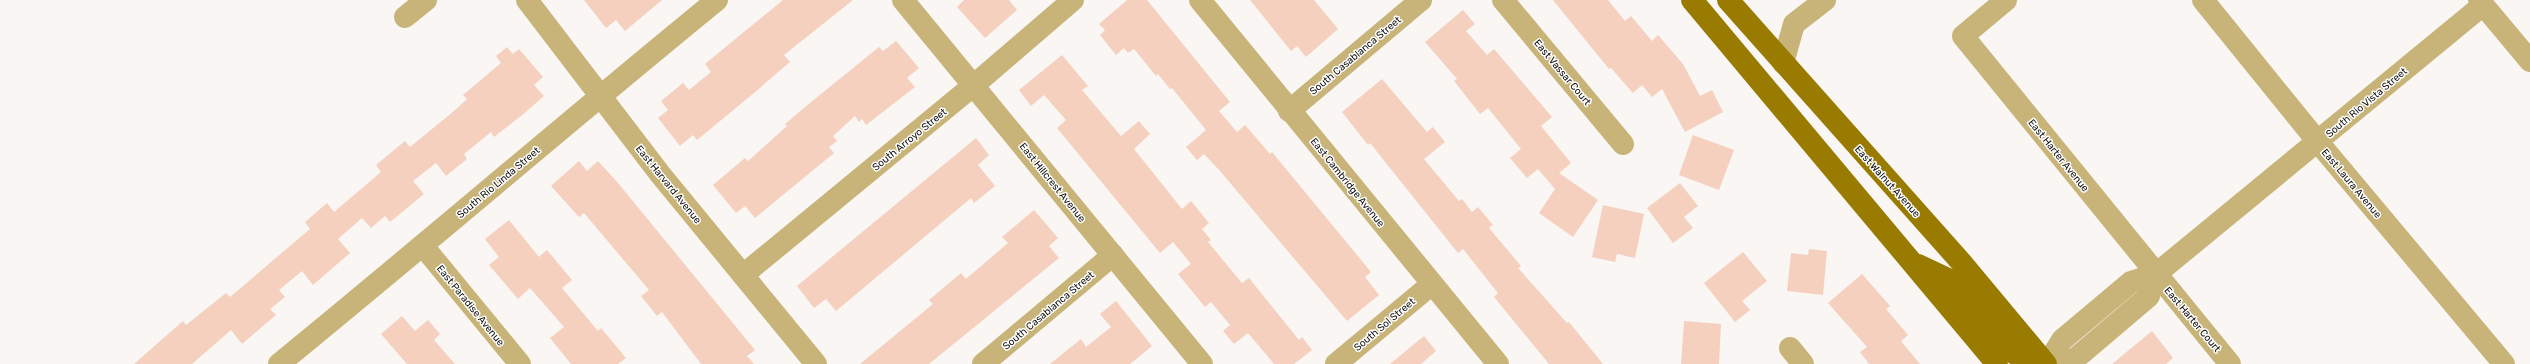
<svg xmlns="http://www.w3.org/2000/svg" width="2530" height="364" font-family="Rubik,sans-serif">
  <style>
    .building { fill: #f5d0bf }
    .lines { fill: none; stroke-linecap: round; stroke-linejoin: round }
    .minor { stroke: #c8b479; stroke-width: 22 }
    .major { stroke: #997b02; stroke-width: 22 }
    .labels { text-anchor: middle; stroke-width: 3; stroke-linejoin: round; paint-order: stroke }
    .street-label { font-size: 10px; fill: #0e0d0c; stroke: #fff }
  </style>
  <rect width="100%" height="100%" fill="#f9f6f3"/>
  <g class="building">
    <polygon points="584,0 662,0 625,31 616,20 606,28"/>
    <polygon points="783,0 853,0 784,55 790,62 754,93 697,140 693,135 680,146 658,118 668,110 661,101 683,83 689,90 711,72 705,64"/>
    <polygon points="964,0 1009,0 1017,10 985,38 957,7"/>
    <polygon points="1127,0 1147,0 1230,102 1219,111 1237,132 1245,125 1270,154 1272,152 1371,272 1365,277 1379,295 1347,321 1220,171 1204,154 1197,160 1186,147 1206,130 1172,88 1170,89 1158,74 1156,76 1134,49 1128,53 1124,48 1116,55 1100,35 1105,30 1099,24"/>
    <polygon points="1250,0 1314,0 1338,29 1306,57 1297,46 1291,51"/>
    <polygon points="1553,0 1608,0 1625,21 1631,16 1652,41 1658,35 1683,64 1700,96 1712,90 1723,112 1685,132 1662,89 1652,97 1642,85 1633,93 1611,68 1609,69"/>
    <polygon points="1463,10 1475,24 1466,31 1487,55 1494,49 1552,117 1541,126 1571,163 1559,173 1598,200 1573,237 1539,213 1555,189 1538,169 1527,178 1510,158 1521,149 1488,108 1480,114 1454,81 1457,79 1425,42"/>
    <polygon points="896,41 919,68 907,78 915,87 866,125 862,119 859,122 855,116 833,136 837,141 829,147 834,153 755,218 745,206 736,213 713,185 745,158 748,161 787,126 785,124 805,107 879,47 883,51"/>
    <polygon points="507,47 513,54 519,49 543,77 534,85 544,96 521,116 494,137 491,132 464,154 467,159 446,176 436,163 413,181 424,194 390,222 385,216 371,228 362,218 338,239 350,253 313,285 302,271 279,290 285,297 270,309 276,315 242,344 231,330 192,364 134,364 183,321 186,325 226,293 230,297 310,229 305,222 327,203 334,212 381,172 376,165 405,141 410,147 454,111 467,99 463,95 501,63 496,56"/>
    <polygon points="1062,55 1088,86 1082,90 1121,136 1139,121 1150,134 1134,149 1182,209 1191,201 1209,223 1202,229 1211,240 1208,242 1242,283 1249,278 1299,340 1302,337 1312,350 1294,364 1274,364 1248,333 1234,344 1223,331 1230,325 1211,302 1205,307 1178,274 1191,264 1173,242 1160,253 1057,128 1066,120 1044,95 1031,106 1019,90"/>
    <polygon points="1382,79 1427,132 1433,127 1445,142 1424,159 1459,201 1462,199 1472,212 1478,207 1493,225 1489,228 1521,266 1518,268 1567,323 1569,322 1603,364 1549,364 1494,297 1498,293 1463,249 1458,253 1370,143 1368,145 1342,112"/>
    <polygon points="1693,135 1734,150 1719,190 1679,175"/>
    <polygon points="976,138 989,155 978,165 995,186 974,203 971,198 836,311 826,299 814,308 797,286"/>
    <polygon points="579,161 587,171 598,161 618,183 755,350 747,356 754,364 701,364 662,312 657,316 641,296 649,290 584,213 579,217 551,186"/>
    <polygon points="1680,183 1698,206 1684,217 1693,228 1673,243 1647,208"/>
    <polygon points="1603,205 1644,214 1635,258 1617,254 1615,262 1592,257"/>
    <polygon points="1034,210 1058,238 1049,246 1059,258 929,364 860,364 933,304 929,300 961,273 966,279 1008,243 1002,237"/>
    <polygon points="509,220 539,257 547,250 572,280 562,288 598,331 601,328 626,358 618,364 571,364 550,338 564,327 530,288 518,299 489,265 499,257 485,239"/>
    <polygon points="1809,249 1827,251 1823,295 1787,291 1791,253 1808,255"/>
    <polygon points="1743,252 1767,281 1742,301 1750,310 1735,322 1704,283"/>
    <polygon points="1862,274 1890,306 1886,309 1908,335 1901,341 1920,364 1869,364 1860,352 1867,347 1828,303"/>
    <polygon points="1116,301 1152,346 1130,364 1050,364 1081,339 1086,347 1111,327 1100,314"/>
    <polygon points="402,316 415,331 428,320 440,334 434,340 455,364 407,364 381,334"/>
    <polygon points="1684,321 1721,324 1719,364 1681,364"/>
    <polygon points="2152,331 2173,358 2166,364 2112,364"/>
    <polygon points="1424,336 1436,351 1421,364 1390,364"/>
  </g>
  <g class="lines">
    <g class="minor">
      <polyline points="527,0 660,174 816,364"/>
      <polyline points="903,0 1202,364"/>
      <polyline points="1200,0 1498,364"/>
      <polyline points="1503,0 1623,144"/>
      <polyline points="2006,0 1963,36 2230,364"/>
      <polyline points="2203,0 2318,142 2504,364"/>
      <polyline points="2479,0 2530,61"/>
      <polyline points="405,17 426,0"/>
      <polyline points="1783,63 1794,24 1825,0"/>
      <polyline points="1289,111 1421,0"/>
      <polyline points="423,246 520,364"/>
      <polyline points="743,275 974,85 1073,0"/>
      <polyline points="1790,348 1803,364"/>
      <path d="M279 364C426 244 570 120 717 0"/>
      <polyline points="983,364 1113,255"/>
      <polyline points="1336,364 1432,284"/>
      <polyline points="2047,364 2062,340 2131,282 2156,274 2483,5"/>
      <polyline points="2051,364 2075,359 2149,296 2156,274"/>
    </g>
    <g class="major">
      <polyline points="1692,0 1997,364"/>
      <polyline points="1728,0 1961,262 2046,364"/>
      <polyline points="1918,265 1952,281 2015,354 2044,364"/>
    </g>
  </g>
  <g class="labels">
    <g class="street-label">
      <text transform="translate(1355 55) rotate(-40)" y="4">South Casablanca Street</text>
      <text transform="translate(1563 72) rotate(50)" y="4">East Vassar Court</text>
      <text transform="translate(2366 102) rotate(-40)" y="4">South Rio Vista Street</text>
      <text transform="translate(909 139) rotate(-39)" y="4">South Arroyo Street</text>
      <text transform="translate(2059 155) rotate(51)" y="4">East Harter Avenue</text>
      <text transform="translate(1888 181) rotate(48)" y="4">East Walnut Avenue</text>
      <text transform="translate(498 182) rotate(-40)" y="4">South Rio Linda Street</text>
      <text transform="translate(1053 182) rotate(51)" y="4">East Hillcrest Avenue</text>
      <text transform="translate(1348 182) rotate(51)" y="4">East Cambridge Avenue</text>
      <text transform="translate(2352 183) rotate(50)" y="4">East Laura Avenue</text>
      <text transform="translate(669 184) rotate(51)" y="4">East Harvard Avenue</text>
      <text transform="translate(471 305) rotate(51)" y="4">East Paradise Avenue</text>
      <text transform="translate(1048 310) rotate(-40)" y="4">South Casablanca Street</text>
      <text transform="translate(2193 319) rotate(50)" y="4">East Harter Court</text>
      <text transform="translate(1384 324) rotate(-40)" y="4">South Sol Street</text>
    </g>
  </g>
</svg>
